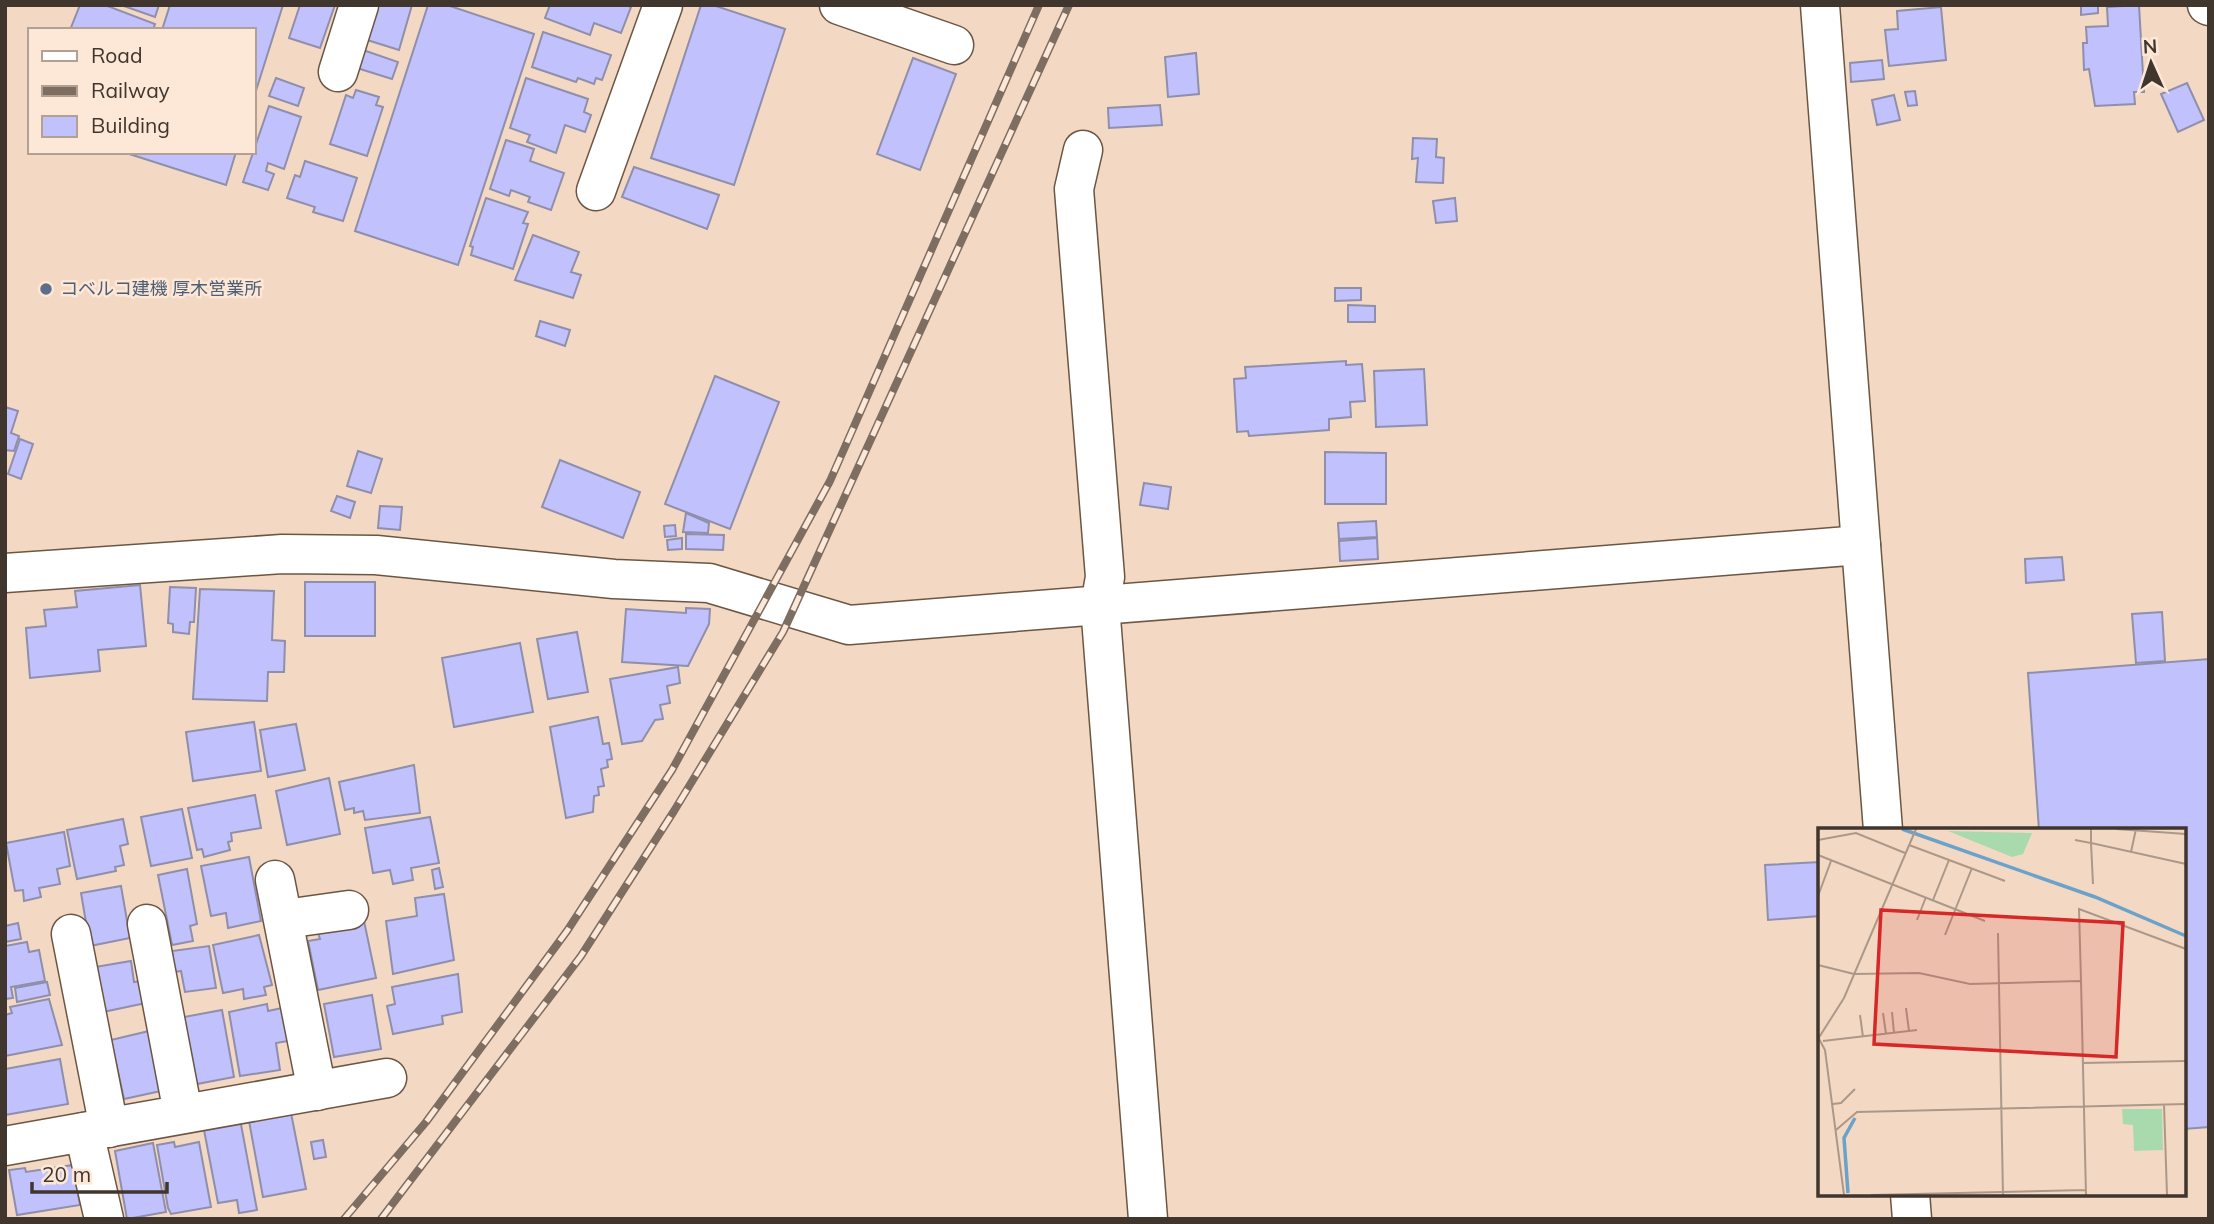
<svg xmlns="http://www.w3.org/2000/svg" width="2214" height="1224" font-family="Mulish,'Noto Sans JP',sans-serif">
  <style>
    .building { fill: #c1c1fd; stroke: #8f8fab; stroke-width: 2 }
    .lines { fill: none; stroke-linecap: round; stroke-linejoin: round }
    .street-casing { stroke: #6c5643; stroke-width: 41 }
    .street { stroke: #fff; stroke-width: 38 }
    .rail-casing { stroke: #7e6e62; stroke-width: 8 }
    .rail { stroke: #fde7d6; stroke-width: 5; stroke-dasharray: 16; stroke-linecap: butt }
    .service-dot { fill: #5c6f8a; stroke: #fde7d6; stroke-width: 2.5 }
    .labels { text-anchor: middle; stroke-width: 5; stroke-linejoin: round; paint-order: stroke }
    .service-label { font-size: 18px; fill: #4e5e75; stroke: #fde7d6; text-anchor: start }
    .inset-river { fill: none; stroke: #6ba2ca; stroke-width: 3.5 }
    .inset-road { fill: none; stroke: #ac9888; stroke-width: 2 }
    .view { fill: #d62828; fill-opacity: 0.15; stroke: #d62828; stroke-width: 3.5 }
    .inset-edge { fill: none; stroke: #41362e; stroke-width: 3.5 }
  </style>
  <rect width="100%" height="100%" fill="#f3d9c4"/>
  <g class="building">
    <polygon points="80,5 105,5 155,24 153,30 70,30"/>
    <polygon points="121,5 159,5 155,17"/>
    <polygon points="170,5 283,5 254,97 254,30 162,30"/>
    <polygon points="300,5 335,5 320,48 289,38"/>
    <polygon points="374,5 412,5 399,50 364,39"/>
    <polygon points="428,5 447,5 534,34 458,265 355,231"/>
    <polygon points="550,5 626,5 631,7 621,33 594,23 590,35 545,18"/>
    <polygon points="701,5 713,5 785,29 734,185 651,158"/>
    <polygon points="2081,5 2098,5 2098,13 2081,15"/>
    <polygon points="2139,5 2144,92 2134,92 2135,104 2095,106 2089,69 2084,70 2083,43 2087,43 2086,27 2108,26 2107,7"/>
    <polygon points="1941,7 1946,60 1889,66 1885,30 1898,29 1897,11"/>
    <polygon points="543,32 611,55 602,80 596,78 594,84 578,78 576,82 532,67"/>
    <polygon points="363,50 398,62 392,79 357,68"/>
    <polygon points="1196,53 1199,94 1168,97 1165,57"/>
    <polygon points="913,58 956,74 920,170 877,154"/>
    <polygon points="1882,60 1884,79 1851,82 1850,63"/>
    <polygon points="276,78 304,88 298,106 269,96"/>
    <polygon points="526,78 588,99 584,112 591,115 585,132 565,125 556,153 527,142 530,135 510,128"/>
    <polygon points="2187,83 2204,120 2178,132 2161,94"/>
    <polygon points="356,90 379,97 376,105 383,107 367,156 330,144 346,95 353,98"/>
    <polygon points="1915,91 1917,105 1908,106 1905,92"/>
    <polygon points="1894,95 1900,120 1877,125 1872,100"/>
    <polygon points="1160,105 1162,125 1109,128 1108,108"/>
    <polygon points="269,106 301,117 284,169 268,163 266,171 274,174 268,190 243,182"/>
    <polygon points="1413,138 1437,139 1436,157 1444,158 1443,183 1416,182 1418,158 1412,159"/>
    <polygon points="506,140 534,149 530,161 564,173 551,210 528,202 530,197 511,190 509,196 490,189"/>
    <polygon points="123,152 236,152 226,185"/>
    <polygon points="305,161 357,178 343,221 313,212 315,207 287,198 295,175 300,177"/>
    <polygon points="634,167 719,195 707,229 622,197"/>
    <polygon points="486,198 528,212 523,223 528,224 513,269 471,255 473,247 470,246"/>
    <polygon points="1455,198 1457,221 1436,223 1433,201"/>
    <polygon points="533,235 579,252 571,272 581,275 573,298 515,280"/>
    <polygon points="1335,288 1361,288 1361,300 1335,301"/>
    <polygon points="1348,305 1375,306 1375,322 1348,322"/>
    <polygon points="540,321 570,330 565,346 536,336"/>
    <polygon points="1346,361 1346,365 1362,364 1365,401 1350,402 1351,417 1329,419 1329,430 1249,436 1248,431 1237,432 1234,379 1246,378 1245,367"/>
    <polygon points="1424,369 1427,425 1376,427 1374,371"/>
    <polygon points="715,376 779,402 730,529 665,504"/>
    <polygon points="5,407 18,411 11,433 19,436 14,451 5,450"/>
    <polygon points="20,439 33,444 21,479 8,474"/>
    <polygon points="358,451 382,459 371,493 347,486"/>
    <polygon points="1325,452 1386,453 1386,504 1325,504"/>
    <polygon points="560,460 640,492 623,538 542,507"/>
    <polygon points="1144,483 1171,487 1168,509 1140,505"/>
    <polygon points="337,496 355,502 350,518 331,511"/>
    <polygon points="380,506 402,507 400,530 378,528"/>
    <polygon points="686,513 709,523 708,533 683,532"/>
    <polygon points="1376,521 1377,537 1339,539 1338,523"/>
    <polygon points="675,525 676,536 665,537 664,526"/>
    <polygon points="686,534 724,535 723,550 686,549"/>
    <polygon points="682,538 682,549 668,550 667,540"/>
    <polygon points="1377,538 1378,559 1340,561 1339,541"/>
    <polygon points="2062,557 2064,580 2026,583 2025,559"/>
    <rect x="305" y="582" width="70" height="54"/>
    <polygon points="140,585 146,646 98,650 100,671 30,678 26,628 46,626 44,610 77,607 75,591"/>
    <polygon points="170,587 196,588 194,622 190,622 189,634 173,632 173,624 168,623"/>
    <polygon points="200,589 274,591 272,640 285,641 284,672 268,672 267,701 193,699"/>
    <polygon points="686,608 710,609 709,624 688,666 622,662 626,609 686,613"/>
    <polygon points="2162,612 2165,661 2136,663 2132,614"/>
    <polygon points="577,632 588,692 548,699 537,639"/>
    <polygon points="520,643 533,712 454,727 442,658"/>
    <polygon points="2209,659 2209,1127 2184,1129 2184,830 2039,830 2028,673"/>
    <polygon points="678,667 680,683 667,686 670,703 660,705 663,719 655,720 642,741 622,744 610,679"/>
    <polygon points="598,717 603,744 609,743 612,759 607,760 608,767 601,769 604,786 598,787 599,795 594,796 593,812 566,818 550,727"/>
    <polygon points="254,722 261,771 193,781 186,732"/>
    <polygon points="296,724 305,770 268,777 260,730"/>
    <polygon points="414,765 420,813 365,820 363,811 354,813 354,808 345,810 339,782"/>
    <polygon points="329,778 340,834 287,845 276,791"/>
    <polygon points="255,795 261,828 231,833 232,841 228,842 230,850 204,857 202,849 197,850 188,808"/>
    <polygon points="182,809 192,858 151,866 141,817"/>
    <polygon points="430,817 439,863 411,868 413,880 393,884 390,870 373,873 365,828"/>
    <polygon points="123,819 128,844 120,846 124,865 115,867 116,871 77,879 67,830"/>
    <polygon points="64,832 70,866 57,869 60,884 39,888 41,897 24,901 23,890 15,891 6,843"/>
    <polygon points="249,857 261,921 228,928 226,913 211,916 201,866"/>
    <polygon points="1820,862 1820,916 1768,920 1765,865"/>
    <polygon points="439,868 443,887 435,889 432,870"/>
    <polygon points="187,869 197,924 190,926 193,941 172,945 158,875"/>
    <polygon points="121,886 130,938 90,946 81,893"/>
    <polygon points="444,894 454,960 393,974 386,921 417,916 415,898"/>
    <polygon points="364,921 376,978 318,990 308,941 320,939 317,930"/>
    <polygon points="18,923 21,939 5,942 5,926"/>
    <polygon points="259,935 272,985 264,987 266,995 244,999 243,989 223,993 213,945"/>
    <polygon points="27,942 29,952 39,950 45,981 11,987 13,998 5,999 5,946"/>
    <polygon points="209,946 216,988 185,992 181,971 175,972 172,951"/>
    <polygon points="131,961 134,982 141,981 146,1003 103,1012 95,967"/>
    <polygon points="458,974 462,1012 442,1016 443,1024 393,1034 387,1006 395,1004 392,987"/>
    <polygon points="47,982 50,995 17,1002 15,988"/>
    <polygon points="372,995 381,1049 334,1057 324,1004"/>
    <polygon points="49,999 62,1045 5,1056 5,1015 12,1013 10,1007"/>
    <polygon points="267,1004 268,1011 282,1008 288,1041 276,1043 280,1070 240,1076 229,1012"/>
    <polygon points="222,1010 234,1077 197,1084 184,1017"/>
    <polygon points="149,1031 161,1091 124,1099 111,1040"/>
    <polygon points="60,1059 68,1104 5,1115 5,1069"/>
    <polygon points="291,1113 306,1189 263,1197 249,1121"/>
    <polygon points="240,1119 257,1210 239,1213 237,1200 218,1203 204,1130 221,1127 220,1123"/>
    <polygon points="323,1140 326,1157 314,1159 311,1142"/>
    <polygon points="174,1142 175,1147 199,1142 211,1207 171,1214 168,1208 157,1145"/>
    <polygon points="153,1143 166,1212 127,1219 115,1151"/>
    <polygon points="73,1165 80,1205 17,1215 9,1170 25,1168 26,1172"/>
  </g>
  <g class="lines">
    <g class="street-casing">
      <g id="street">
        <polyline points="839,5 954,45"/>
        <polyline points="1820,5 1861,545"/>
        <polyline points="2207,5 2209,6"/>
        <polyline points="338,72 359,5"/>
        <polyline points="1083,150 1074,189 1105,577 1100,605 1148,1219"/>
        <polyline points="596,191 663,5"/>
        <polyline points="5,573 282,554 376,555 614,579 709,583 849,625 1861,545 1883,830"/>
        <polyline points="275,880 317,1091"/>
        <polyline points="285,919 349,910"/>
        <polyline points="147,924 183,1113"/>
        <polyline points="71,934 109,1128"/>
        <polyline points="84,1132 104,1219"/>
        <polyline points="5,1146 387,1078"/>
        <polyline points="1910,1194 1912,1219"/>
      </g>
    </g>
    <use href="#street" class="street"/>
    <g class="rail-casing">
      <g id="rail">
        <polyline points="344,1219 426,1122 567,931 672,770 830,481 1039,5"/>
        <polyline points="381,1219 581,956 674,811 783,632 1069,5"/>
      </g>
    </g>
    <use href="#rail" class="rail"/>
  </g>
  <circle class="service-dot" cx="46" cy="289" r="7"/>
  <g class="labels">
    <g class="service-label">
      <text x="60" y="295">コベルコ建機 厚木営業所</text>
    </g>
  </g>
  <g transform="translate(1818 828)">
    <rect width="368" height="368" fill="#f3d9c4"/>
    <path d="M130 3 214 5 205 26 194 29ZM304 281H344L345 322 316 323 315 297 305 296Z" fill="#a8daad"/>
    <path class="inset-river" d="M84 1 277 69 368 108M30 365 26 310 37 290"/>
    <path class="inset-road" d="M273 1V15L368 36M298 1 368 6M0 12 38 5 87 25M257 12 273 15 275 56M91 17 187 53M313 24 318 1M0 27 167 93M0 68 13 33M115 72 131 32M99 92 108 69M180 105 185 367M127 107 154 40M0 137 36 146 101 145 152 156 263 153 268 367M263 153 261 81 368 121M88 180 91 203M74 184 76 205M65 185 68 206M42 187 45 209M0 209 7 222 26 367M0 211 26 170 98 1M5 213 99 202M265 235 368 233M15 276 23 275 37 261M346 276 349 367M18 302 39 284 368 276M53 367 268 362"/>
    <path class="view" d="M63 82 305 95 298 229 56 216Z"/>
    <rect width="368" height="368" class="inset-edge"/>
  </g>
  <rect width="2214" height="1224" fill="none" stroke="#41362e" stroke-width="14"/>
  <rect x="28" y="28" width="228" height="126" fill="#fde7d6" stroke="#b2a093" stroke-width="2"/>
  <rect x="42" y="51" width="35" height="10" fill="#ffffff" stroke="#b2a093" stroke-width="2"/>
  <text x="91" y="63" font-size="21" fill="#41362e">Road</text>
  <rect x="42" y="86" width="35" height="10" fill="#7e6e62" stroke="#b2a093" stroke-width="2"/>
  <text x="91" y="98" font-size="21" fill="#41362e">Railway</text>
  <rect x="42" y="116" width="35" height="21" fill="#c1c1fd" stroke="#b2a093" stroke-width="2"/>
  <text x="91" y="133" font-size="21" fill="#41362e">Building</text>
  <g transform="translate(2151 63) rotate(357)" stroke="#fde7d6" stroke-width="5" paint-order="stroke">
  <path d="M0-5L12 26L0 18L-12 26Z" fill="#41362e"/>
  <text y="-10" font-size="19" font-weight="bold" text-anchor="middle" fill="#41362e">N</text>
  </g>
  <path d="M32 1182v10h135v-10" fill="none" stroke="#41362e" stroke-width="3.5"/>
  <text x="42" y="1182" font-size="21" fill="#41362e" stroke="#fde7d6" stroke-width="5" paint-order="stroke">20 m</text>
</svg>
